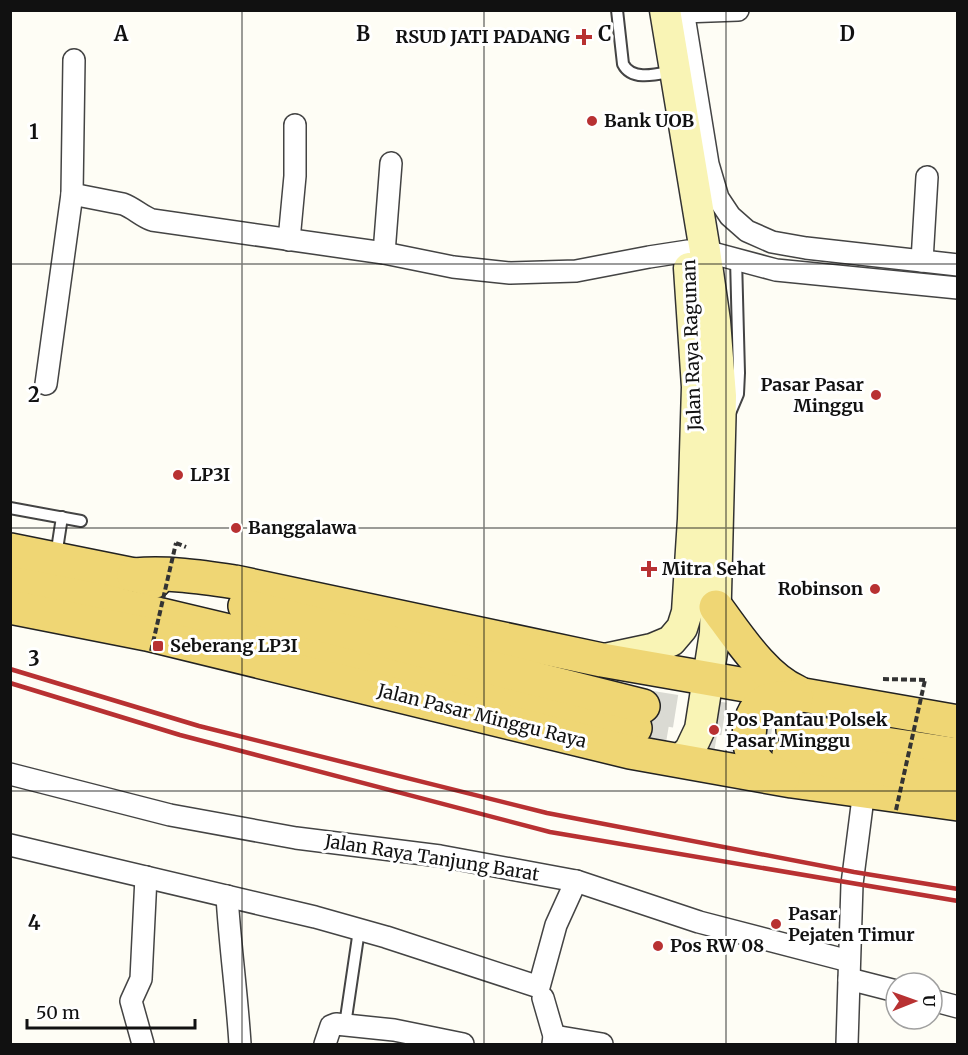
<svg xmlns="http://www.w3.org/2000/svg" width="968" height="1055" font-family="Merriweather,serif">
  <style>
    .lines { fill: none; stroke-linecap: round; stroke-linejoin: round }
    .primary-tunnel { stroke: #dadad3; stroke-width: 33; stroke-dasharray: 33 16; stroke-linecap: butt }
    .service-casing { stroke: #444; stroke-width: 14 }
    .minor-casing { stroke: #444; stroke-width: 24 }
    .secondary-casing { stroke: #333; stroke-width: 33 }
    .primary-casing { stroke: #222; stroke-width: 36 }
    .path { stroke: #333; stroke-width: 4; stroke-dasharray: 6 3; stroke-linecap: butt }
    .service { stroke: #fff; stroke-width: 10 }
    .minor { stroke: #fff; stroke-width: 21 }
    .secondary { stroke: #f9f4b5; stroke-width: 30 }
    .primary { stroke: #efd674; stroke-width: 33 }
    .rail { stroke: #b83132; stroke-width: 4.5 }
    .path-bridge { stroke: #333; stroke-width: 4; stroke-dasharray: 6 3; stroke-linecap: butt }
    .grid { fill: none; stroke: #111; stroke-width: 1.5; stroke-opacity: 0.55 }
    .poi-dot { fill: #b83132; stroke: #fff; stroke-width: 2 }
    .labels { text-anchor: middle; stroke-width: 6; stroke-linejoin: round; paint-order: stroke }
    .poi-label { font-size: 18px; font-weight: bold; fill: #111; stroke: #fff; text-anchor: start }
    .street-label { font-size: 18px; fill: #111; stroke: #fff }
    .grid-label { font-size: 20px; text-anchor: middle; font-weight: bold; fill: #111; stroke: #fff; stroke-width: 6; stroke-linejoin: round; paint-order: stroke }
  </style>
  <rect width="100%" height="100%" fill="#fefdf5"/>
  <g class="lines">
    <g class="primary-tunnel">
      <polyline points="643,706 793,730"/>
      <polyline points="635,728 789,754"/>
    </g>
    <g class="service-casing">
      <g id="service">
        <path d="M617 10 623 64C632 82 658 74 674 71"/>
        <polyline points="730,413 738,394 739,373 736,259"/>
        <polyline points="10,508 81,521"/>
        <polyline points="56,556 62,517"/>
        <polyline points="345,1025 359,930"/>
      </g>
    </g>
    <g class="minor-casing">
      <g id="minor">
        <polyline points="683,10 708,164 718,198 730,216 747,231 772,242 806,248 958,265"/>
        <polyline points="683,12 738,10"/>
        <path d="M72 194 123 204C134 208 141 216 152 220L384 253 453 267 510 273 576 271 649 257 688 251H705L776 270 958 288"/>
        <polyline points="289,240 295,176 295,125"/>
        <polyline points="384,253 391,163"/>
        <polyline points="922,261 927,177"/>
        <polyline points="46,384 72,194 74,60"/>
        <polyline points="10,774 170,815 296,838 440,856 576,881 699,922 849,961"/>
        <polyline points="10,845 315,917 386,937 539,987 556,925 576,881"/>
        <path d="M227 896C230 946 237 995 240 1044"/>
        <polyline points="849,979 896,991"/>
        <polyline points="543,998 554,1036 553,1044"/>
        <polyline points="932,1000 958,1007"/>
        <polyline points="554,1036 602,1044"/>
        <polyline points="143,1044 131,1001 141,979 146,877"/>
        <polyline points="325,1044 331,1026 336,1024 394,1030 463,1044"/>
        <polyline points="847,1044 852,884 864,790"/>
      </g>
    </g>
    <g class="secondary-casing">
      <g id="secondary">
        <polyline points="665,10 705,251 715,321 721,396 715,633 700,729 690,750 680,760"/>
        <polyline points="605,659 652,649 671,641 682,628 687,612 693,519 697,387 689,268"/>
      </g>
    </g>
    <g class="primary-casing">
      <g id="primary">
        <polyline points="10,550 134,575 155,581"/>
        <path d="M134 575C168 572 201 577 235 582L602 660 958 722"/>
        <polyline points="10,583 107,602 635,728"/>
        <polyline points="245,606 643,706"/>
        <polyline points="10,607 147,634 630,752 792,781 958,804"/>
        <path d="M716 607C737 635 764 678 797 692"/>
        <polyline points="793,730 958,755"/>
        <polyline points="789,754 958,781"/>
        <path d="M783 777C776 774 767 771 761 766 745 753 745 714 763 703 773 697 786 698 796 697"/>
      </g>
    </g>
    <g class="path">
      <polyline points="176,543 186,547"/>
      <polyline points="883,679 925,680"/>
    </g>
    <use href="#service" class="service"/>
    <use href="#minor" class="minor"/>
    <use href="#secondary" class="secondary"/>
    <use href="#primary" class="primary"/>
    <g class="rail">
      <polyline points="10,669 199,726 547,813 854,872 958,889"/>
      <polyline points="10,683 180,735 550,832 958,901"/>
    </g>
    <g class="path-bridge">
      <polyline points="151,651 176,543"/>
      <polyline points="896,810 925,680"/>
    </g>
  </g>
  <path class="grid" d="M242 10V1044M484 10V1044M726 10V1044M10 264H958M10 528H958M10 791H958"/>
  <g class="poi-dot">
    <path d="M581 28h6v6h6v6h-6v6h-6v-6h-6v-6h6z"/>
    <circle cx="592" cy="121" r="6"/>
    <circle cx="876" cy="395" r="6"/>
    <circle cx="178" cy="475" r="6"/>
    <circle cx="236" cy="528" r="6"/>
    <path d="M646 560h6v6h6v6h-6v6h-6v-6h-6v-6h6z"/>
    <circle cx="875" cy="589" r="6"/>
    <rect x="152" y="640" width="12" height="12" rx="3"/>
    <circle cx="714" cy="730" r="6"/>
    <circle cx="776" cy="924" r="6"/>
    <circle cx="658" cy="946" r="6"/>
  </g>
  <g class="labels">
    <g class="poi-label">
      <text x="570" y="43" text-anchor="end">RSUD JATI PADANG</text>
      <text x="604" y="127">Bank UOB</text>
      <text x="864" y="391" text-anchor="end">Pasar Pasar<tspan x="864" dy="21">Minggu</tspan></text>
      <text x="190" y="481">LP3I</text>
      <text x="248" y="534">Banggalawa</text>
      <text x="662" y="575">Mitra Sehat</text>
      <text x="863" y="595" text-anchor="end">Robinson</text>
      <text x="170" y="652">Seberang LP3I</text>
      <text x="726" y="726">Pos Pantau Polsek<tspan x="726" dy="21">Pasar Minggu</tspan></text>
      <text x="788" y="920">Pasar<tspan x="788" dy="21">Pejaten Timur</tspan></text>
      <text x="670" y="952">Pos RW 08</text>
    </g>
    <g class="street-label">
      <text transform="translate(692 345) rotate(-92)" y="6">Jalan Raya Ragunan</text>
      <text transform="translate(482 716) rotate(14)" y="6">Jalan Pasar Minggu Raya</text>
      <text transform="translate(432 858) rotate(9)" y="6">Jalan Raya Tanjung Barat</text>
    </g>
  </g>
  <g class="grid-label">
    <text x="121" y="41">A</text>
    <text x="363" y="41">B</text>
    <text x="605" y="41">C</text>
    <text x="847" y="41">D</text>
    <text x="34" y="139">1</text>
    <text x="34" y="402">2</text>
    <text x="34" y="666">3</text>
    <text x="34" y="930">4</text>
  </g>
  <rect width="968" height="1055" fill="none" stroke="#111111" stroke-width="24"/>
  <g transform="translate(914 1001) rotate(89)"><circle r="28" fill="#ffffff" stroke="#a0a0a0" stroke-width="1.5"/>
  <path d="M0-4.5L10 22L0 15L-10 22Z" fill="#b83132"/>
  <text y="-9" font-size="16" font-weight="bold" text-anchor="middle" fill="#111111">U</text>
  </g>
  <path d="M27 1019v9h168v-9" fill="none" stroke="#111111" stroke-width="3"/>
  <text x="36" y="1019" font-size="18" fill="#111111" stroke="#ffffff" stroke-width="4.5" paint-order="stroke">50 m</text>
</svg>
